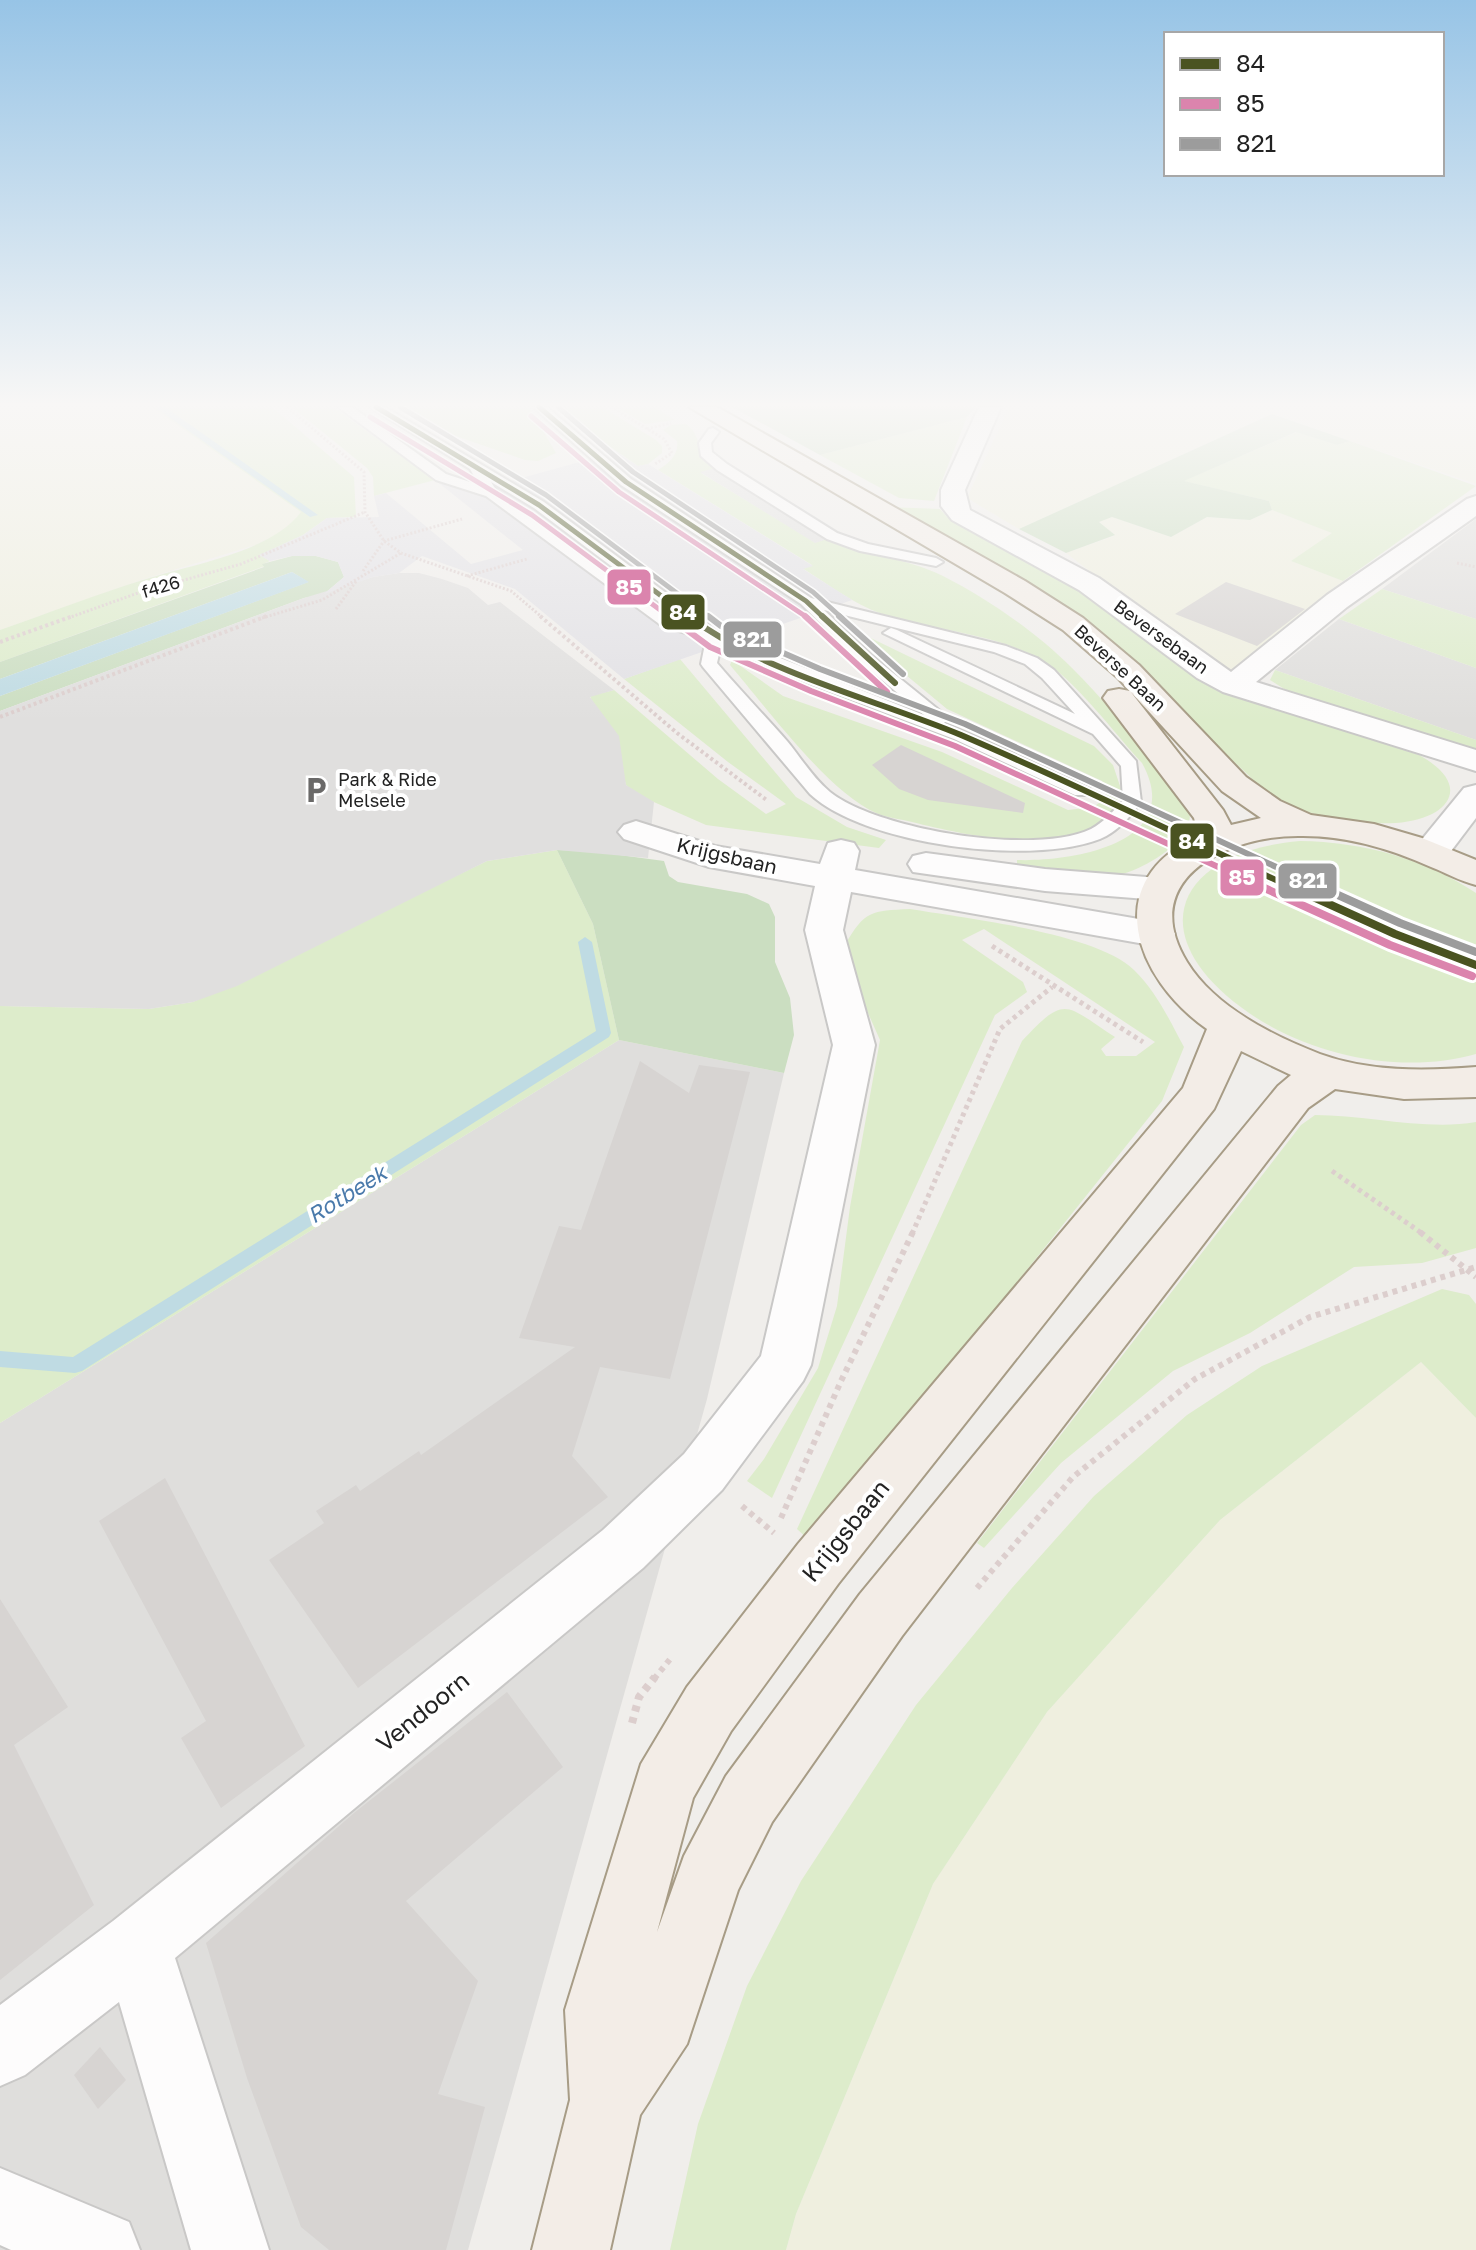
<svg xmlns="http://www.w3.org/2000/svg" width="1476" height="2250" font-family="'Golos Text',sans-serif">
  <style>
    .residential { fill: #dfdedc }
    .farmland { fill: #efefdf }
    .grass { fill: #ddeccb }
    .forest { fill: #cbdec1 }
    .parking { fill: #e0dfde }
    .plaza { fill: #e2e1e5 }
    .water { fill: #bfdbe3 }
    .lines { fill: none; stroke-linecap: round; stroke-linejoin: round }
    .stream { fill: #bfdbe3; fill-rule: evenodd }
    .building { fill: #d7d4d2 }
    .service-casing { stroke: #c9c8c7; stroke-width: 4 }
    .minor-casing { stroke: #c9c8c7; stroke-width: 4 }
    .primary-casing { stroke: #a79c86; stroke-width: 4 }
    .path-far4 { stroke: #dccecd; stroke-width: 3; stroke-dasharray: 2 2; stroke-linecap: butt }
    .path-far3 { stroke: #dccecd; stroke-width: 4; stroke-dasharray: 3 3; stroke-linecap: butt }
    .path-far2 { stroke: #dccecd; stroke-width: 5; stroke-dasharray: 4 4; stroke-linecap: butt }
    .path-far1 { stroke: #dccecd; stroke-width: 6; stroke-dasharray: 5 5; stroke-linecap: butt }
    .path { stroke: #dccecd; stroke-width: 8; stroke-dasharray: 6 6; stroke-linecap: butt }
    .service { fill: #fdfcfc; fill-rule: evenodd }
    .minor { fill: #fdfcfc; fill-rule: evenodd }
    .primary { fill: #f3ede7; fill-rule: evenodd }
    .bus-1-far2-casing { stroke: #fff; stroke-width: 8 }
    .bus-1-far1-casing { stroke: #fff; stroke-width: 10 }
    .bus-1-casing { stroke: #fff; stroke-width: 14 }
    .bus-2-far2-casing { stroke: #fff; stroke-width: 8 }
    .bus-2-far1-casing { stroke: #fff; stroke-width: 10 }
    .bus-2-casing { stroke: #fff; stroke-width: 14 }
    .bus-3-far2-casing { stroke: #fff; stroke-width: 8 }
    .bus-3-far1-casing { stroke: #fff; stroke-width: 10 }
    .bus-3-casing { stroke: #fff; stroke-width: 14 }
    .bus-1-far2 { stroke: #4a5321; stroke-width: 5 }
    .bus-1-far1 { stroke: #4a5321; stroke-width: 6 }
    .bus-1 { stroke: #4a5321; stroke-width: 8 }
    .bus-2-far2 { stroke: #db84ad; stroke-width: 5 }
    .bus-2-far1 { stroke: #db84ad; stroke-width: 6 }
    .bus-2 { stroke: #db84ad; stroke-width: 8 }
    .bus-3-far2 { stroke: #9c9c9c; stroke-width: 5 }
    .bus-3-far1 { stroke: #9c9c9c; stroke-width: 6 }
    .bus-3 { stroke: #9c9c9c; stroke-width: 8 }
    .labels { text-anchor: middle; stroke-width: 8; stroke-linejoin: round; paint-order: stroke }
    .far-street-label { font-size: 18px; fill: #222; stroke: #fff }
    .far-poi-label { font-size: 18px; fill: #222; stroke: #fff; text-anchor: start }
    .street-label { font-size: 20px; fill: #222; stroke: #fff }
    .water-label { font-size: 22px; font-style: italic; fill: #4a7aab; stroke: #fff }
    .near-street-label { font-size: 24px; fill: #222; stroke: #fff }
    .line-badge { stroke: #fff; stroke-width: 3 }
    .badge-label { font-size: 22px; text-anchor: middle; font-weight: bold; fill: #fff }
  </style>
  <rect width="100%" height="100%" fill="#f0eeeb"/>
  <g class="residential">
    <polygon points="1476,519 1476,619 1382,589"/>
    <polygon points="1339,619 1476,668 1476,740 1275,670"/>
    <polygon points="619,1040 784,1073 707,1399 468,2250 0,2250 0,1423"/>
  </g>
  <g class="farmland">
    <polygon points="0,407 152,407 302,511 290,528 255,545 144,579 0,630"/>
    <polygon points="1009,407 1476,407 1476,484 1272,414 1019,529 967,498"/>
    <polygon points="1272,510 1333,533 1291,561 1343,581 1233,669 1215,667 1066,553 1114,536 1098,521 1112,517 1171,537 1207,517 1250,520"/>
    <polygon points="1421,1362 1476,1418 1476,2250 786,2250 796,2214 933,1884 1047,1712 1220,1520"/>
  </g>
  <g class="grass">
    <path d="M152 407H272L354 477 356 517 327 518 303 535 260 555 270 561 263 564 265 566 0 662V630C49 613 97 594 146 579 193 564 271 552 301 512Z"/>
    <polygon points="292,407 333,407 435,480 374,496 373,477 367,468"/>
    <polygon points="392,407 529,407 556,453 538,461 525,460 424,425"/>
    <polygon points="553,407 602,407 656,440 662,446 662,453 648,464 638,466"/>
    <polygon points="616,407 654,407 675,420 645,424"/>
    <polygon points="967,417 934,501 899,498 820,455"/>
    <path d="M686 424C702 435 697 454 713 469L701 473 815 542 828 538C865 556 907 558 943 576 988 599 1036 632 1072 668 1109 704 1141 748 1175 787 1179 793 1187 802 1189 808 1198 839 1142 871 1118 875 1093 880 1044 870 1017 868V860C1071 862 1187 844 1142 763 1115 734 1073 677 1040 659 991 632 933 631 882 614 853 604 828 584 802 568L812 565 658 470C669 463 679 455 677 441L663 430 671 425Z"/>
    <polygon points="1297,432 1337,445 1350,441 1476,486 1343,581 1291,561 1332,533 1272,510 1269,501 1183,481"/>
    <path d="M887 507 940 509 947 517C1005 543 1058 576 1110 613 1145 638 1177 668 1214 689L1419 755C1474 785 1450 819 1396 823 1360 825 1317 818 1283 803 1268 797 1258 784 1246 773 1233 760 1218 749 1205 736 1174 705 1147 668 1110 643 1038 594 961 552 887 507Z"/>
    <polygon points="1382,589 1476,619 1476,668 1339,619"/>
    <path d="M848 627 1094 746 1113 765 1121 789C1118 798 1115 811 1109 817 1063 858 965 835 912 822 901 819 887 818 876 813 828 792 766 707 730 665L732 660 783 696 942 752 1068 810 1093 807 1105 799 1106 792 1102 781 947 709Z"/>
    <polygon points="680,659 796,797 847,827 886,840 879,848 706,825 638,795 626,785 621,767 590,696 614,690 718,779 766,814 786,804 728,762 624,679"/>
    <polygon points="1275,670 1476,740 1476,753 1418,732 1294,695 1270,680"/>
    <path d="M1300 841C1363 842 1423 858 1476 893V1054C1402 1075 1312 1056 1249 1013 1139 937 1173 852 1300 841Z"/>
    <polygon points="557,850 593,924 619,1040 0,1423 0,1006 149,1009 193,1002 487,861"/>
    <path d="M910 909C964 918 1097 933 1134 970 1156 991 1170 1021 1184 1047L1162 1101 810 1541 797 1529 1022 1041C1066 994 1064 1004 1115 1037L1101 1049 1106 1056H1136L1155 1042 984 929 962 940 1023 982 1027 992 995 1015 772 1498 747 1481 764 1459 818 1368 837 1306 850 1207 880 1040 860 995 845 945C865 910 871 911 910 909Z"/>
    <path d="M1315 1115C1366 1115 1427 1131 1476 1122V1248L1422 1263 1354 1267 1250 1333 1173 1371 1061 1463 984 1548 977 1543 1301 1125Z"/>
    <polygon points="1442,1289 1469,1295 1476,1304 1476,1418 1421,1362 1220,1520 1047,1712 933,1884 796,2214 786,2250 670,2250 698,2124 747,1986 801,1881 916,1705 1012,1588 1094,1496 1187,1415 1262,1366"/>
  </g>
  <g class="forest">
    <polygon points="732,407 976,407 967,417 820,455"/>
    <polygon points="1272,414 1350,441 1337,445 1296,432 1184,481 1269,501 1272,510 1250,520 1207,517 1171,537 1112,517 1099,522 1115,535 1066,553 1019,529"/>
    <polygon points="292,556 316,556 338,562 344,577 324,594 304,598 0,711 0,696 308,582 292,572 0,679 0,662 264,567 262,564"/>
    <polygon points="557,850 590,851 664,861 669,876 678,882 747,894 769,904 775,917 775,962 790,998 794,1035 784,1073 619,1040 593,924"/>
  </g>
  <g class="parking">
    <polygon points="730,464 843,534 815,543 700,472"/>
    <polygon points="399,573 419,573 442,579 468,588 488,605 500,602 614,690 590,697 619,736 626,785 654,802 648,858 557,850 487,861 237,986 193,1002 149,1009 0,1006 0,711 304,598 373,577"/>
  </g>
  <polygon class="plaza" points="616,452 638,466 648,464 813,566 803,569 852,600 624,679 515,589 422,556 399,573 373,577 324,594 344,577 338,562 316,556 292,556 270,561 259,555 303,535 327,518 379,517 374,496 386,493 471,564 523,550 435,480 457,475 478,490"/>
  <polygon class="water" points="292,572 309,582 0,696 0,679"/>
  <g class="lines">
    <g class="stream">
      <polygon points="155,407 165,407 318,515 310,517"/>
      <polygon points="585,937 592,942 611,1033 609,1037 82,1371 75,1373 0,1367 0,1351 73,1357 596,1031 578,942"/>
    </g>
  </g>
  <g class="building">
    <polygon points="1226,582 1305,609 1257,646 1175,614"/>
    <polygon points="901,745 1025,803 1023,813 928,800 899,789 872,765"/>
    <polygon points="640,1061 689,1093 699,1065 750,1072 670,1379 600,1367 572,1456 608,1497 358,1688 269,1560 324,1523 316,1511 356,1485 360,1491 419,1451 421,1455 575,1347 519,1338 559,1226 581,1230"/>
    <polygon points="165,1478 305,1746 221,1808 181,1738 206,1721 99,1521"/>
    <polygon points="0,1599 68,1707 14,1745 94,1905 0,1980"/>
    <polygon points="507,1692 563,1767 406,1901 478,1981 438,2094 485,2107 446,2250 329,2250 301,2227 247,2078 206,1943 354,1813"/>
    <polygon points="100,2047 126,2080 98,2109 74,2075"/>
  </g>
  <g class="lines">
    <g class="service-casing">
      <g id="service">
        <path d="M338 407H352L446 474 479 485 470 469 370 407H385L544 502 709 625 710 630 924 715 859 661 801 604 621 485 533 407H547L631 479 811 598 1006 646 1037 658 1054 670 1136 761 1141 802C1131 816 1117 832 1100 839 1031 866 865 845 810 794L703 667 701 664 706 639 662 626 486 496 436 480ZM491 482 534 508 687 623 674 620 496 490ZM824 610 994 652 1025 664 1042 678 1075 714 897 630 891 628 883 633 1093 734 1121 766 1123 801C1113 811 1103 823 1091 829 1035 856 878 830 830 792 813 778 801 758 787 741 764 715 740 690 717 663L721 645 809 684 954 739 1075 795H1089L1091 791 1089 787 944 723 948 719 945 715 871 655Z"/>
        <polygon points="713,428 719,432 711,443 712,452 727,464 837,533 868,544 936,558 943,562 936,566 860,551 827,539 717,470 701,456 699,443 709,429"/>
      </g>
    </g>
    <g class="minor-casing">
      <g id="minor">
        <polygon points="979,407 1001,407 965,490 970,510 1099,578 1231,672 1327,595 1467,499 1476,496 1476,516 1347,607 1256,682 1476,750 1476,771 1223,692 1197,678 1079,590 952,520 941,506 941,490"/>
        <polygon points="1476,785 1476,818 1445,859 1432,862 1419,859 1414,851 1419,843 1464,788"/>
        <polygon points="636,821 715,846 820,864 828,843 841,840 854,843 859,851 855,870 1156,922 1170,925 1175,934 1170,943 1156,946 851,892 843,930 875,1045 811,1365 803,1381 722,1490 643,1568 175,1958 269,2250 191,2250 119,2002 25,2075 0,2086 0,2005 113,1921 603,1530 684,1454 761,1356 833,1045 805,930 815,886 709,867 624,839 618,832 624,825"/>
        <polygon points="926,853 1045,869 1159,878 1172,881 1177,889 1172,897 1159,900 1045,891 913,872 908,864 913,856"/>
        <polygon points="0,2168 129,2222 140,2250 11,2250 0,2245"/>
      </g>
    </g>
    <g class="primary-casing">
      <path id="primary" d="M689 407H717L1025 581 1083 618 1139 665 1246 777 1280 801 1311 815 1374 824 1422 838 1476 860V885C1460 881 1446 873 1431 867 1391 849 1347 836 1303 836 1232 834 1135 877 1187 962 1214 1006 1273 1036 1320 1054 1369 1072 1425 1071 1476 1067V1097L1404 1099 1335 1089 1308 1108 902 1636 772 1822 738 1890 687 2044 640 2115 610 2250H532L570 2100 565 2010 641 1764 687 1687 798 1544 1183 1088 1207 1029C1135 979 1098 880 1199 836L1194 818 1103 698 1108 691 1119 689 1130 691 1223 810 1231 825 1261 818 1222 791 1117 677 1063 630 1005 593ZM1241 1051 1291 1075 1278 1086 860 1594 726 1776 684 1856 657 1932 693 1798 731 1731 838 1584 1214 1109Z"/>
    </g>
    <g class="path-far4">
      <polyline points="287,407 364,472 365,512 384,541 401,553 511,591 543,618"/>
      <polyline points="611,407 664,439 672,453 655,464"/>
      <polyline points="647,429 671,423"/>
      <polyline points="1457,563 1476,567"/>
      <polyline points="363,571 384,541 462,519"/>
      <polyline points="467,576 527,559"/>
      <polyline points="336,609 357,580"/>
      <polyline points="68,618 138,593 241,564 365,512"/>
      <polyline points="262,618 322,600 401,553"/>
    </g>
    <g class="path-far3">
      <polyline points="540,616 677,733 768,801"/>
      <polyline points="0,642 73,616"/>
      <polyline points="0,717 267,616"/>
    </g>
    <g class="path-far2">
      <polyline points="992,946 1143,1042"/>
      <polyline points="1332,1171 1423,1234"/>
      <polyline points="912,1234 1000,1029 1052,987"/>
    </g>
    <g class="path-far1">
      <polyline points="1420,1232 1476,1277"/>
      <polyline points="742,1506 774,1533"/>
      <polyline points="781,1518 841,1381 913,1232"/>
      <polyline points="977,1588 1073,1477 1195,1379 1310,1317 1476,1267"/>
      <polyline points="654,1679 671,1658"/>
    </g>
    <polyline class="path" points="632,1723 639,1697 655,1677"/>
    <use href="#service" class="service"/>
    <use href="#minor" class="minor"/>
    <use href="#primary" class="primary"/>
    <g class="bus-1-far2-casing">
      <g id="bus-1-far2">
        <polyline points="376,407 539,505 691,618"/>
        <polyline points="539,407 626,482 806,601 824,618"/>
      </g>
    </g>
    <g class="bus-1-far1-casing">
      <g id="bus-1-far1">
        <path d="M688 616C766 674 872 698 961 735 1073 783 1183 837 1293 888"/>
        <polyline points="822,616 895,683"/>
      </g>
    </g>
    <g class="bus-1-casing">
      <polyline id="bus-1" points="1289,886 1395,934 1476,965"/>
    </g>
    <g class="bus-2-far2-casing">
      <g id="bus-2-far2">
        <polyline points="531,416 619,492 808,618"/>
        <polyline points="370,417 532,515 671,618"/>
      </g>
    </g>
    <g class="bus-2-far1-casing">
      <g id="bus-2-far1">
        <polyline points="668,616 710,647 811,691 955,746 1264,888"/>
        <polyline points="805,616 887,692"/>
      </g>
    </g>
    <g class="bus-2-casing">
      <polyline id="bus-2" points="1260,886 1390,945 1472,976"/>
    </g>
    <g class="bus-3-far2-casing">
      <g id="bus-3-far2">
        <polyline points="400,407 546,495 710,618"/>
        <polyline points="558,407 633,472 813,592 842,618"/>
      </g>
    </g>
    <g class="bus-3-far1-casing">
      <g id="bus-3-far1">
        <polyline points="708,616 721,626 820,669 965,724 1322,888"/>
        <polyline points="839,616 903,674"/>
      </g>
    </g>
    <g class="bus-3-casing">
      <polyline id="bus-3" points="1318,886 1400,923 1476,952"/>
    </g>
    <use href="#bus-1-far2" class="bus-1-far2"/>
    <use href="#bus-1-far1" class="bus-1-far1"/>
    <use href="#bus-1" class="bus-1"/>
    <use href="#bus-2-far2" class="bus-2-far2"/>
    <use href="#bus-2-far1" class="bus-2-far1"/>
    <use href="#bus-2" class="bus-2"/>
    <use href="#bus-3-far2" class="bus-3-far2"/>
    <use href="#bus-3-far1" class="bus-3-far1"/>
    <use href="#bus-3" class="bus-3"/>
  </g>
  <linearGradient id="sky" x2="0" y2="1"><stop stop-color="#97c4e6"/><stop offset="0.56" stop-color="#f8f7f6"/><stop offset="1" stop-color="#f8f7f6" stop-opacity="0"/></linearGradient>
  <rect width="1476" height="722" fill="url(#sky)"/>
  <defs>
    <g id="parking-bare" transform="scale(2.16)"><path d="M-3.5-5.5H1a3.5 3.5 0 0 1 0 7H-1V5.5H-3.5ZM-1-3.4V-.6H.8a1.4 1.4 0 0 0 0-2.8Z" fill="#6a6968" stroke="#fff" stroke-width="2.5" paint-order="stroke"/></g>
  </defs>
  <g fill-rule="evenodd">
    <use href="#parking-bare" x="316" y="790"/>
  </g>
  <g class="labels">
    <g class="far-street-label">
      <text transform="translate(161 587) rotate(-16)" y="6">f426</text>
      <text transform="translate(1161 637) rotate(36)" y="6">Beversebaan</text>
      <text transform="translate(1120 668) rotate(43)" y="6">Beverse Baan</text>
    </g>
    <g class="far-poi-label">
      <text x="338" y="786">Park &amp; Ride<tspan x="338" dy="21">Melsele</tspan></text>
    </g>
    <g class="street-label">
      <text transform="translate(727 856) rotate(13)" y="7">Krijgsbaan</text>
    </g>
    <g class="water-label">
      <text transform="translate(347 1194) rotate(-32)" y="8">Rotbeek</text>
    </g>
    <g class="near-street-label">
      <text transform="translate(846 1531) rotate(-51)" y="8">Krijgsbaan</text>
      <text transform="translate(423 1712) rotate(-39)" y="8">Vendoorn</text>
    </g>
  </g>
  <g class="line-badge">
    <rect x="606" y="568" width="46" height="38" rx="8" fill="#db84ad"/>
    <rect x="660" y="593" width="46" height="38" rx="8" fill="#4a5321"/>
    <rect x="722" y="620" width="61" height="39" rx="8" fill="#9c9c9c"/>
    <rect x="1169" y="822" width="46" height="38" rx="8" fill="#4a5321"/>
    <rect x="1219" y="858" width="46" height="39" rx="8" fill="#db84ad"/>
    <rect x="1277" y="862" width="61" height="38" rx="8" fill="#9c9c9c"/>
  </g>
  <g class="badge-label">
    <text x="629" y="595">85</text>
    <text x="683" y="620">84</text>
    <text x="752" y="647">821</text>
    <text x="1192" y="849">84</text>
    <text x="1242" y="885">85</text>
    <text x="1308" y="888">821</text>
  </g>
  <rect x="1164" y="32" width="280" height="144" fill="#ffffff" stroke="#a7a7a7" stroke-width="2"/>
  <rect x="1180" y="58" width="40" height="12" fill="#4a5321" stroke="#a7a7a7" stroke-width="2"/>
  <text x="1236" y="72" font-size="24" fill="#222222">84</text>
  <rect x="1180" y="98" width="40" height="12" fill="#db84ad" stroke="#a7a7a7" stroke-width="2"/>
  <text x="1236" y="112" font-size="24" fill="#222222">85</text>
  <rect x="1180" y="138" width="40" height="12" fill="#9c9c9c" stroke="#a7a7a7" stroke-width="2"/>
  <text x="1236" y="152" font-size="24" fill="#222222">821</text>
</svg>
